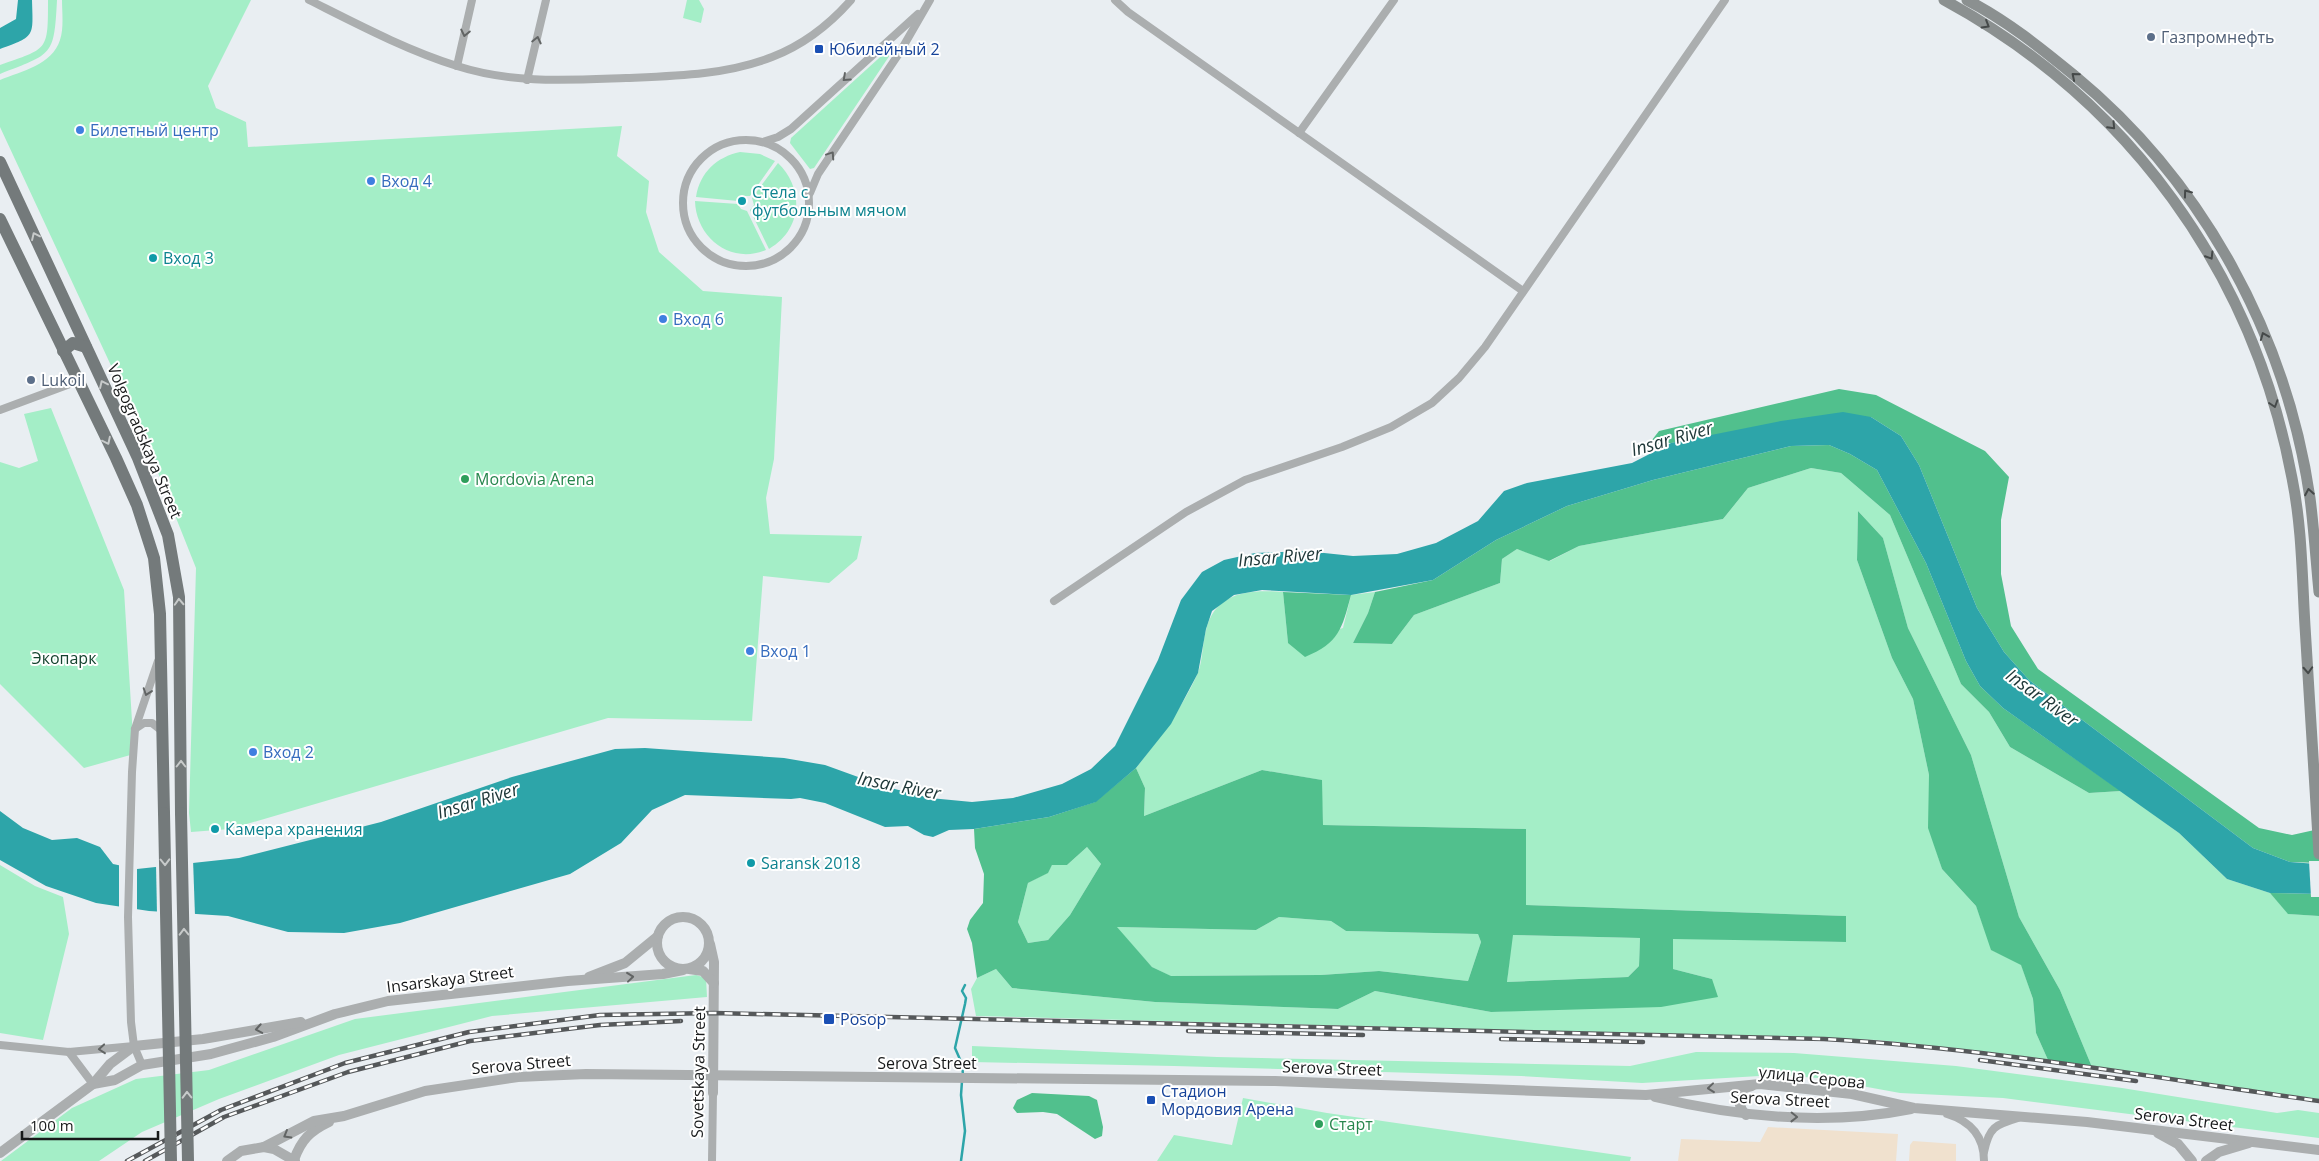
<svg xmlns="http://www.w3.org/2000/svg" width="2319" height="1161" font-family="'Open Sans',sans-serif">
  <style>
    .industrial { fill: #f0e1ce }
    .green { fill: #a4eec7 }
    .forest { fill: #51c08d; fill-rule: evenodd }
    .water { fill: #2da5a9 }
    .pier { fill: #e9eef2 }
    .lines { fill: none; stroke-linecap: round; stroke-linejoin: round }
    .stream { stroke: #2da5a9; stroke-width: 2.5 }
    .minor { stroke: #abaeaf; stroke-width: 8 }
    .tertiary { stroke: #abaeaf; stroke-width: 10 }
    .secondary { stroke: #8b9090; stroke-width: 11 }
    .primary { stroke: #747a7b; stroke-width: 12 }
    .rail-casing { stroke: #55585a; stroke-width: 4.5 }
    .rail { stroke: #fff; stroke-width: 2.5; stroke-dasharray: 8; stroke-linecap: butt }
    .primary-bridge { stroke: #747a7b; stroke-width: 12 }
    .oneway { stroke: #454949 }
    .oneway2 { stroke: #616464 }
    .oneway3 { stroke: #c7caca }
    .service-dot { fill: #5c6f8a; stroke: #fff; stroke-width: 2 }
    .transit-dot { fill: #1a4fb4; stroke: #fff; stroke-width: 2 }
    .shop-dot { fill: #3f7fe0; stroke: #fff; stroke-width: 2 }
    .culture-dot { fill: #0f9aa8; stroke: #fff; stroke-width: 2 }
    .leisure-dot { fill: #2e9e5b; stroke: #fff; stroke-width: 2 }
    .labels { text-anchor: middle; stroke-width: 4; stroke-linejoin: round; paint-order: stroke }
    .service-label { font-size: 16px; fill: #4e5e75; stroke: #fff; text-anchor: start }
    .transit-label { font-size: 16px; fill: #164399; stroke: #fff; text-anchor: start }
    .shop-label { font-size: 16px; fill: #366cbe; stroke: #fff; text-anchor: start }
    .culture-label { font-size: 16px; fill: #0d838f; stroke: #fff; text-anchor: start }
    .street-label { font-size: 16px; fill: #17191a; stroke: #fff }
    .leisure-label { font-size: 16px; fill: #27864d; stroke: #fff; text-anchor: start }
    .park-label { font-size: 16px; fill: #14432e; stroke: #fff }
    .water-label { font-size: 18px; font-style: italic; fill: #1f3839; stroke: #fff }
  </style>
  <rect width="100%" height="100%" fill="#e9eef2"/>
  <g class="industrial">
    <polygon points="1768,1127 1898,1134 1896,1161 1678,1161 1681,1139 1760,1142"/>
    <polygon points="1913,1141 1956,1144 1956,1161 1909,1161 1910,1145"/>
  </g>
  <g class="green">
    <path d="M48 0H57C54 57 53 53 0 74V65C48 48 48 52 48 0Z"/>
    <path d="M62 0H251L208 86 216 108 246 122 248 147 622 126 617 156 649 181 646 212 659 252 703 291 782 297 774 459 766 498 770 534 862 536 857 559 829 583 763 576 752 721 608 718 230 829 191 832 189 813 196 568 141 430 0 127V80C22 71 52 65 60 40 64 28 62 12 62 0Z"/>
    <polygon points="687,0 699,0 704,9 701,23 683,18"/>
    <polygon points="889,49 892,52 814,168 810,169 790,143 791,138"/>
    <path d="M740 152 760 154 775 161 750 196H742L738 201 696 197C700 172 717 157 740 152Z"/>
    <path d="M778 163C805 189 802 230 769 249L750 210 754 205 752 198Z"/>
    <path d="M695 201 738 204 741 209 747 211 766 250C730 265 696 237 695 201Z"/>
    <polygon points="51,408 124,590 134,754 84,768 0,684 0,462 19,468 38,461 24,414"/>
    <path d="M1811 468 1841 473 1890 515 1961 684 1989 712 2010 747 2089 793 2121 791 2179 833 2227 879 2270 893 2289 914 2319 916V1099L2092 1067 2060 990 2019 917 1971 755 1908 628 1883 538 1858 511 1857 560 1892 658 1913 699 1929 775V828L1942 869 1976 906 1992 950 2021 964 2033 999 2036 1033 2048 1060 1878 1040 976 1016 971 989 977 978 996 969 1012 988 1155 1002 1338 1009 1375 991 1491 1012 1569 1008 1712 979 1673 969V938L1846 942 1845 916 1525 905V829L1323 825 1321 780 1262 770 1144 816 1145 788 1136 768C1159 739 1181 710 1197 675 1203 662 1202 644 1206 630 1215 592 1249 589 1283 592L1288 643 1343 628 1351 595 1375 592 1368 613 1353 643 1392 644 1414 615 1500 583 1502 559 1517 549 1550 561 1579 546 1723 519 1748 488Z"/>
    <polygon points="1087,847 1101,864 1070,915 1048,940 1028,943 1018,922 1028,883 1047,873 1052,865 1067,865"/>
    <polygon points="0,865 35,886 63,897 69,934 43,1040 0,1033"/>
    <polygon points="1279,917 1331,921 1346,931 1478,934 1481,942 1468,981 1379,971 1321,975 1170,976 1152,967 1116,927 1256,930"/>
    <polygon points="1512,935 1640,938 1639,966 1628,977 1507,982"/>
    <polygon points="696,975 706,978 707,997 492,1016 339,1055 219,1099 142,1132 99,1161 1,1161 72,1108 136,1079 209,1070 355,1019"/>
    <polygon points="972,1046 1217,1057 1630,1066 1696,1052 1794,1053 1956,1066 2122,1088 2277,1113 2298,1110 2319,1113 2319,1138 2003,1098 1900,1093 1818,1078 1776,1075 1642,1083 1521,1076 1174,1066 972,1062"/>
    <polygon points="1243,1098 1327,1113 1631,1157 1630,1161 1157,1161 1174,1135 1232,1145"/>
  </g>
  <g class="forest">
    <polygon points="1839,389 1876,395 1985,451 2009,477 2001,520 2001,574 2011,626 2038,669 2259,828 2292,835 2319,829 2319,863 2290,862 2253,848 2029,680 2004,652 1977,608 1919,465 1901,436 1871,417 1671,443 1655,444 1652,440 1659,431"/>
    <polygon points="1829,445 1850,454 1877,470 1926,563 1966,661 1980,686 2003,708 2121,791 2089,793 2010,747 1989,712 1961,684 1890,515 1841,473 1811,468 1748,488 1723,519 1579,546 1549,561 1517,549 1502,559 1500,583 1414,615 1392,644 1353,643 1368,613 1375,592 1433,580 1496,540 1567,506 1653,480 1791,446"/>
    <polygon points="1858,511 1883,538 1908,628 1971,755 2019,917 2060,990 2092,1067 2048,1060 2036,1033 2033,999 2021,965 1991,950 1976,906 1942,869 1928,828 1929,775 1913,699 1892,658 1857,560"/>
    <path d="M1283 592 1351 595C1342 629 1339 643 1305 657L1288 643Z"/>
    <path d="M1136 768 1145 788 1144 816 1262 770 1322 780 1323 825 1526 829V905L1846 916V942L1673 939V969L1712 979 1718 997 1661 1007 1491 1012 1375 991 1338 1009 1155 1002 1012 988 996 969 977 978 972 943 967 929 970 920 983 903 984 874 975 848 974 829 1049 817 1095 802ZM1087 847 1101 864 1070 915 1048 940 1028 943 1018 922 1028 883 1048 873 1052 865H1067ZM1279 917 1331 921 1346 931 1478 934 1481 942 1468 981 1379 971 1321 975 1171 976 1152 967 1117 927 1256 930ZM1513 935 1640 938 1639 966 1628 977 1507 982Z"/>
    <polygon points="2270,893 2319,894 2319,916 2288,914"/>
    <polygon points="1032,1093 1089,1096 1097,1100 1103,1127 1102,1136 1095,1139 1057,1114 1043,1112 1017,1113 1013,1108 1017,1100"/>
  </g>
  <g class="water">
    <path d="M18 0H32C33 37 36 36 0 49V28L16 19Z"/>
    <polygon points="1843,412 1871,417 1901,436 1919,465 1977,608 2004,652 2029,680 2253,848 2290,862 2317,864 2319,894 2270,893 2227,879 2179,833 2003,708 1980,686 1966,661 1926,563 1877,470 1850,454 1829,445 1791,446 1653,480 1567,506 1496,540 1433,580 1351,595 1262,590 1234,595 1212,611 1206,629 1198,673 1171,724 1136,768 1096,802 1049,817 974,829 949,830 933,837 924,835 908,826 885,827 825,803 800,798 791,799 685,795 652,810 621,843 570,874 400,923 344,933 288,932 228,916 149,911 96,903 46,886 0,860 0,811 23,828 52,840 77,838 100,847 113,864 137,869 239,858 381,822 512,777 615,749 645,748 784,758 825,765 883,786 930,798 972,802 1013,798 1062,784 1091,769 1115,746 1158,660 1181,600 1202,572 1224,560 1255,553 1305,551 1353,556 1397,554 1436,543 1478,521 1504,491 1527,483 1632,463 1671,443 1781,421"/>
  </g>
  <g class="pier">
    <polygon points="193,859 195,916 157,914 156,864"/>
    <polygon points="2309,861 2319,861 2319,897 2311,897"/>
    <polygon points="119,863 137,866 137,911 119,909"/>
  </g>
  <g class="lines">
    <g class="stream">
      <polyline points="963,1075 962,1064 955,1048 965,1004 966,998 962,991 965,985"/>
      <polyline points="961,1161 965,1131 961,1095 962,1081"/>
    </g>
    <g class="minor">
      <path d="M309 0C357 24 406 50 457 66 513 84 569 80 626 78 675 76 726 75 772 57 803 45 829 25 851 0"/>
      <polyline points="1115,0 1128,12 1523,291"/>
      <polyline points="457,66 472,0"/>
      <polyline points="527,80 546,0"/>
      <polyline points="1299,133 1394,0"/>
      <circle cx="746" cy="203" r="63"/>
      <polyline points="763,142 778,137 791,129 918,14"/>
      <polyline points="810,193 818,174 900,52 930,0"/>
      <polyline points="0,410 78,381"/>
      <polyline points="1054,601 1186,512 1245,480 1342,447 1391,427 1432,403 1459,378 1485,347 1725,0"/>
      <polyline points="135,729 144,723 152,723 161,730"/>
      <polyline points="0,1045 69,1052 134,1046"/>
      <polyline points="69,1052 93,1084"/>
      <polyline points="142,1065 134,1046 131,1022 128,917 132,772 135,729 158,661"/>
      <path d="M1947 1114C1970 1121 1984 1136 1984 1161"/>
      <path d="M1984 1152C1989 1127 1995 1125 2018 1118"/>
      <polyline points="712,1161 713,1093"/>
    </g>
    <g class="tertiary">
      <circle cx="683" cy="943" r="26"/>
      <polyline points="710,944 714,962 713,1093"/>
      <polyline points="689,969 703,971 714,983"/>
      <polyline points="589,977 625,963 658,936"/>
      <polyline points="93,1084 115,1080 142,1065 211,1054 273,1037 335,1014 388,1001 568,981 663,974 683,970"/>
      <path d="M1655 1097C1738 1117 1827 1126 1911 1109"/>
      <path d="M1746 1115C1738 1106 1738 1100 1742 1089L1752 1086"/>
      <polyline points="2158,1133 2178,1144 2192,1161"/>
      <polyline points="264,1147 274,1149 295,1161"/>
      <polyline points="0,1153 93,1084 110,1064 134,1046 203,1039 301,1022"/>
      <path d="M294 1160C301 1140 310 1131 329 1122"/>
      <polyline points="227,1161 241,1151 264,1147 314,1121 344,1116 425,1091 518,1077 586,1074 1275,1081 1646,1095 1760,1084 1852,1094 1914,1108 2087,1122 2319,1150"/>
      <polyline points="2206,1161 2219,1152 2249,1143"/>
    </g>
    <g class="secondary">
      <path d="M1944 0C2128 100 2253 271 2292 478 2302 527 2302 576 2305 626 2310 702 2314 778 2319 854"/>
      <path d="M1967 0C2006 20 2041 48 2075 76 2202 181 2286 334 2310 498 2314 529 2316 561 2319 592"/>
    </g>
    <g class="primary">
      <polyline points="0,162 138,458 168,535 179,597 181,813"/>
      <polyline points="0,219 116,458 137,505 154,558 160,614 164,813"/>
      <polyline points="63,351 73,343 86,347"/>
    </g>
    <g class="rail-casing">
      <g id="rail">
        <polyline points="1188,1031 1363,1035"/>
        <polyline points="1501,1039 1643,1042"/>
        <polyline points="1980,1060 2136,1081"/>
        <path d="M127 1161 221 1110 345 1063 469 1032 600 1015 714 1013 1824 1039C1990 1048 2155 1078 2319 1101"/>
        <polyline points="145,1161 224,1117 348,1072 470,1041 600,1025 681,1021"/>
      </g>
    </g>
    <use href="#rail" class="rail"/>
    <g class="primary-bridge">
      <polyline points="164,813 171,1161"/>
      <polyline points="181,813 188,1161"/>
    </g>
  </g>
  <defs><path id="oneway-chevron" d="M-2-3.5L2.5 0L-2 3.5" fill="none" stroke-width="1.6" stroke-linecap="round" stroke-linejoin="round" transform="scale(1.25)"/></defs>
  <g class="oneway">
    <use href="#oneway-chevron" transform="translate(1986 25) rotate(31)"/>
    <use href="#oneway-chevron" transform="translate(2075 76) rotate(-140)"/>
    <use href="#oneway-chevron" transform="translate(2112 126) rotate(47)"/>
    <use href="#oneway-chevron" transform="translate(2187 193) rotate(-126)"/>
    <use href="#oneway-chevron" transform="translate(2210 256) rotate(58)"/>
    <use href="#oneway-chevron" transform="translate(2264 336) rotate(-112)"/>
    <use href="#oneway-chevron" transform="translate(2274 404) rotate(72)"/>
    <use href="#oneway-chevron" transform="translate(2309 492) rotate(-100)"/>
    <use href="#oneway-chevron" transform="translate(2308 670) rotate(87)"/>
  </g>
  <g class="oneway2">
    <use href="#oneway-chevron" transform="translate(465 33) rotate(102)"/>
    <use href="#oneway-chevron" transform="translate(537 40) rotate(-77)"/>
    <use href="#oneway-chevron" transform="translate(846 78) rotate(138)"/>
    <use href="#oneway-chevron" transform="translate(831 155) rotate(-56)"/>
    <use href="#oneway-chevron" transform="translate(147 692) rotate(109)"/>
    <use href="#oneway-chevron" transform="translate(630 977) rotate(-6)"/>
    <use href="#oneway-chevron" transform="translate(259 1029) rotate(170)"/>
    <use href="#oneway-chevron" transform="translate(102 1049) rotate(175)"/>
    <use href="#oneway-chevron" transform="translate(1711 1088) rotate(174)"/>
    <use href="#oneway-chevron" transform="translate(1794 1117) rotate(1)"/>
    <use href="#oneway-chevron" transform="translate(287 1135) rotate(150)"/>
  </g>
  <g class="oneway3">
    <use href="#oneway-chevron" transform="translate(35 236) rotate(-115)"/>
    <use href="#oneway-chevron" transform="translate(103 384) rotate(-115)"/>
    <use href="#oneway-chevron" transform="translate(107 441) rotate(64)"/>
    <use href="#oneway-chevron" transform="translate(179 602) rotate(-93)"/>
    <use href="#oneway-chevron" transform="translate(181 764) rotate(-90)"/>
    <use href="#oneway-chevron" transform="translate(165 862) rotate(89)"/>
    <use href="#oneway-chevron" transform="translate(184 932) rotate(-91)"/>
    <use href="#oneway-chevron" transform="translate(187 1095) rotate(-91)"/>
  </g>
  <g class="service-dot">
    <circle cx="2151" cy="37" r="5"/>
    <circle cx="31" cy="380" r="5"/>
  </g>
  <g class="transit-dot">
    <rect x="814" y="44" width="10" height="10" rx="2.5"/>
    <rect x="823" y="1013" width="12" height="12" rx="2.5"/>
    <rect x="1146" y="1095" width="10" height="10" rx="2.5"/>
  </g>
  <g class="shop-dot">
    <circle cx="80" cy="130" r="5"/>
    <circle cx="371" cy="181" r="5"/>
    <circle cx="663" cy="319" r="5"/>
    <circle cx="750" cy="651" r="5"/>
    <circle cx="253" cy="752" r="5"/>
  </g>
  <g class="culture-dot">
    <circle cx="742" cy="201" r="5"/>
    <circle cx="153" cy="258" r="5"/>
    <circle cx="215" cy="829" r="5"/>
    <circle cx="751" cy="863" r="5"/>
  </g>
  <g class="leisure-dot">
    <circle cx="465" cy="479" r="5"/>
    <circle cx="1319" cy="1124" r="5"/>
  </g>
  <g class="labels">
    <g class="service-label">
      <text x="2161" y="43">Газпромнефть</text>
      <text x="41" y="386">Lukoil</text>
    </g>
    <g class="transit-label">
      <text x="829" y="55">Юбилейный 2</text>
      <text x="840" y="1025">Posop</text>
      <text x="1161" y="1097">Стадион<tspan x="1161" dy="18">Мордовия Арена</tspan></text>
    </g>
    <g class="shop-label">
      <text x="90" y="136">Билетный центр</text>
      <text x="381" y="187">Вход 4</text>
      <text x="673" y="325">Вход 6</text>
      <text x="760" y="657">Вход 1</text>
      <text x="263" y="758">Вход 2</text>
    </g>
    <g class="culture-label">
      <text x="752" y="198">Стела с<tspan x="752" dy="18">футбольным мячом</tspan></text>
      <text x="163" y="264">Вход 3</text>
      <text x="225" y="835">Камера хранения</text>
      <text x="761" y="869">Saransk 2018</text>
    </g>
    <g class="street-label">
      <text transform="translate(145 441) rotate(67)" y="6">Volgogradskaya Street</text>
      <text transform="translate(450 979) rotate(-7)" y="6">Insarskaya Street</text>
      <text x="927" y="1069">Serova Street</text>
      <text transform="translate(521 1064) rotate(-5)" y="6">Serova Street</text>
      <text transform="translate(1332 1068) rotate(2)" y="6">Serova Street</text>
      <text transform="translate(698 1072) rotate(-89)" y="6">Sovetskaya Street</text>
      <text transform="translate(1812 1077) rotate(6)" y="6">улица Серова</text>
      <text transform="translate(1780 1099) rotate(3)" y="6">Serova Street</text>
      <text transform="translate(2184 1119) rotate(7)" y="6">Serova Street</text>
    </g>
    <g class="leisure-label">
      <text x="475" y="485">Mordovia Arena</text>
      <text x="1329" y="1130">Старт</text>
    </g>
    <g class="park-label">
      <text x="64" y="664">Экопарк</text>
    </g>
    <g class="water-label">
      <text transform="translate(1672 439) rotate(-16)" y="6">Insar River</text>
      <text transform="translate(1280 557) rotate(-5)" y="6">Insar River</text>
      <text transform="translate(2042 698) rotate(36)" y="6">Insar River</text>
      <text transform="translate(899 786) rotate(11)" y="6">Insar River</text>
      <text transform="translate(478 801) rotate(-17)" y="6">Insar River</text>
    </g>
  </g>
  <path d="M22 1131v8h136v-8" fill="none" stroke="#17191a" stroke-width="2.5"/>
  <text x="30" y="1131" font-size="15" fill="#17191a" stroke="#ffffff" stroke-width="4" paint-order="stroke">100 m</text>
</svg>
